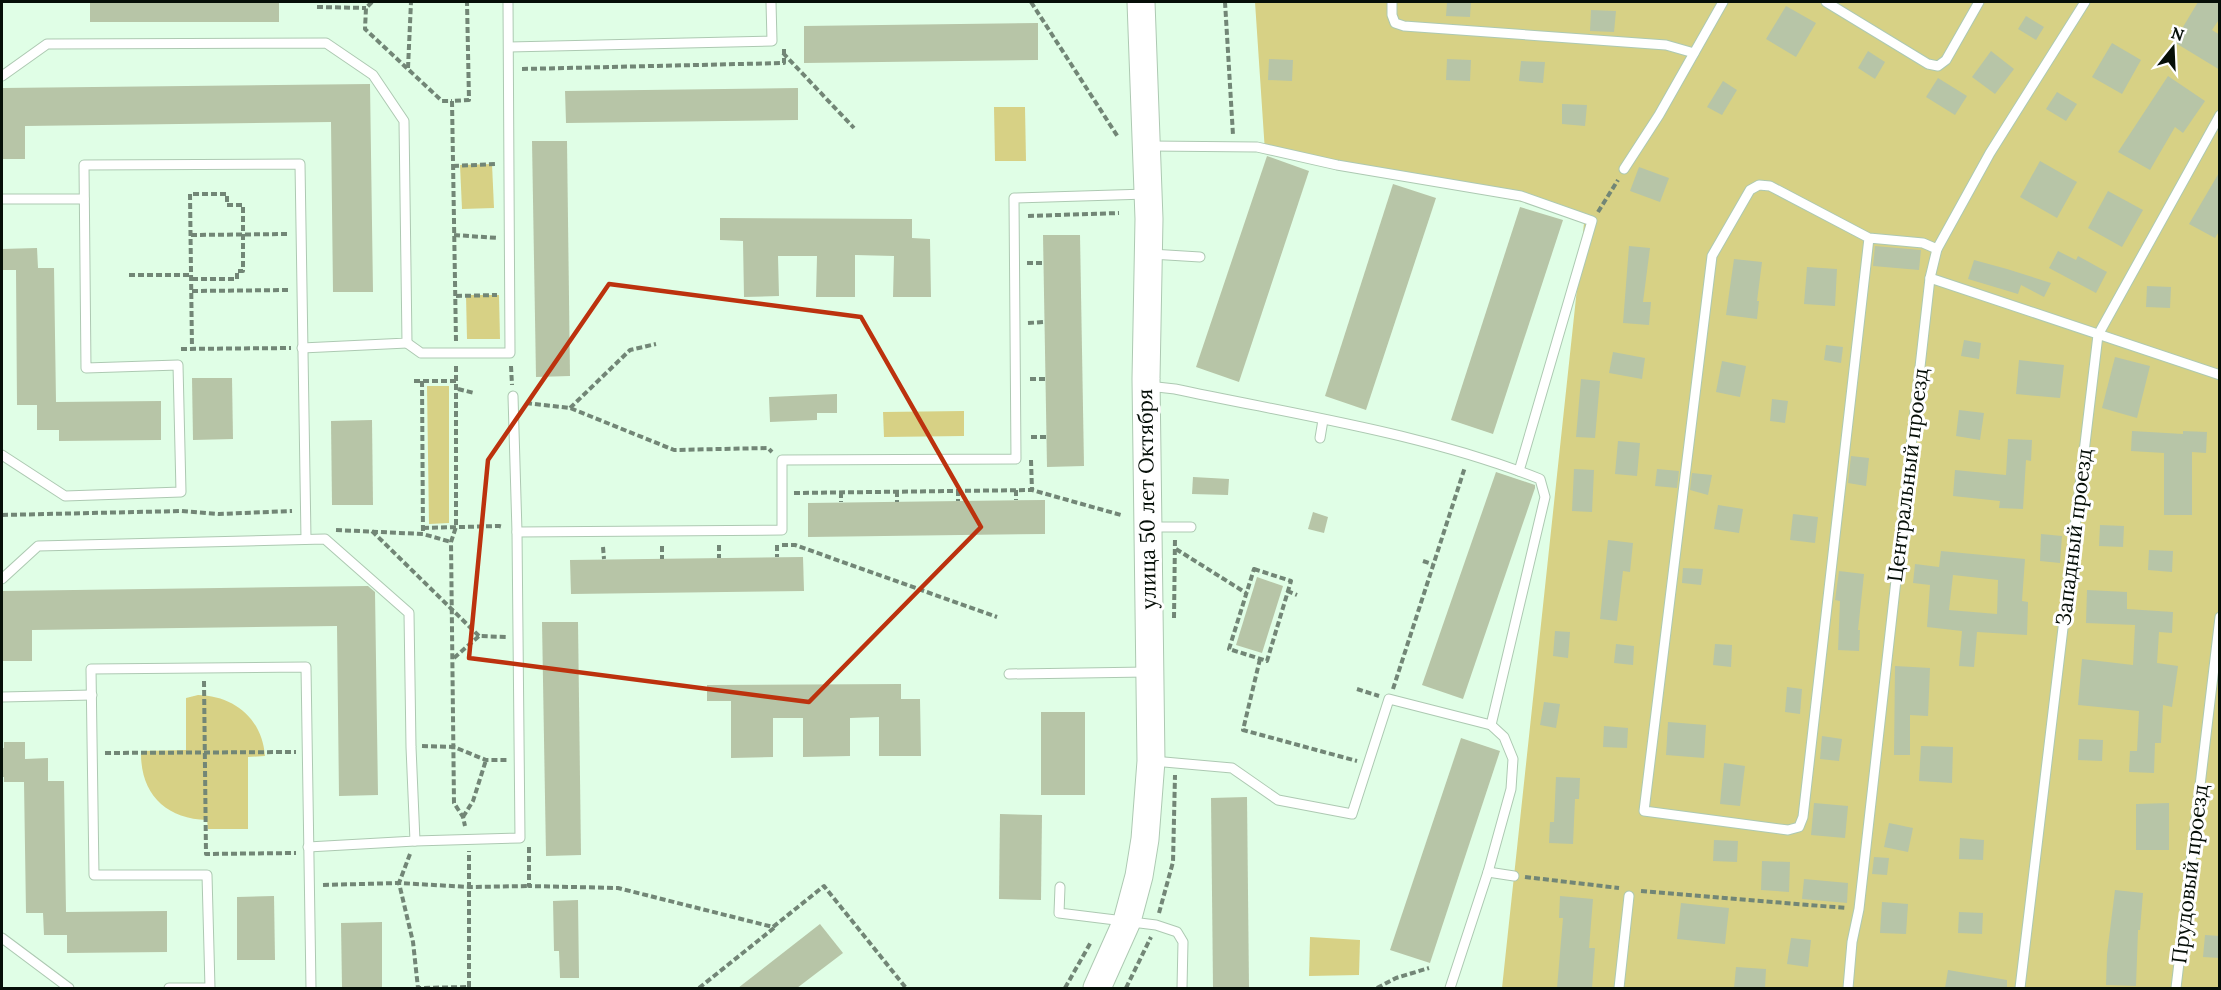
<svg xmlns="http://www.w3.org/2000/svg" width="2221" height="990" font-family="Lora,serif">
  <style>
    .green { fill: #d7d185 }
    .building { fill: #b7c5a7; fill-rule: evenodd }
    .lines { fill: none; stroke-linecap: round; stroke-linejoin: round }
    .lane-casing { stroke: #adc9b2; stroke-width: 11 }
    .secondary-casing { stroke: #adc9b2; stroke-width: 29 }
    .path { stroke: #728676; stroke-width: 4; stroke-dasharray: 6 3; stroke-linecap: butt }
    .lane { stroke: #fff; stroke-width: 9 }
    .secondary { stroke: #fff; stroke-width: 27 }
    .marked { fill: none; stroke: #bc320e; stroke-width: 4.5; stroke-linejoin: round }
    .labels { text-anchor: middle; stroke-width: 6; stroke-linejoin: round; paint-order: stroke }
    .street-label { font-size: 21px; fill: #060f08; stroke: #fff }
  </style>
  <rect width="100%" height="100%" fill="#e0fee6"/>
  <g class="green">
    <polygon points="1255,2 2219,2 2219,988 1502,988 1585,214 1265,152"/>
    <polygon points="994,107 1025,107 1026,161 995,161"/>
    <polygon points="492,164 494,208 462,209 460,165"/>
    <polygon points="466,295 499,295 500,339 467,339"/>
    <polygon points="427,386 449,386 449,523 429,524"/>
    <polygon points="964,411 964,436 884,437 883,412"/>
    <path d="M198 695C234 696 262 718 265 756L248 757V829H208L207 820C165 819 140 793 141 751L186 750V698Z"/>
    <polygon points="1310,937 1360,940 1359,975 1309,976"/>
  </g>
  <g class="building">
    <rect x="90" y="2" width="189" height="20"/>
    <polygon points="1447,2 1471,2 1470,17 1446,16"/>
    <polygon points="2198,2 2220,2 2220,18 2212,30 2220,35 2220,70 2174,42"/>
    <polygon points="1786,6 1816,23 1796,57 1766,39"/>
    <polygon points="1591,10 1616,11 1614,32 1590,31"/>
    <polygon points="2026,16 2044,27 2036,40 2018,29"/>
    <polygon points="1038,23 1038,60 804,63 804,26"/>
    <polygon points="2112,43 2141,60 2122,94 2092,77"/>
    <polygon points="1868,51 1885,62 1875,79 1858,68"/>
    <polygon points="1991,51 2014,69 1995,94 1972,77"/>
    <polygon points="1269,59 1293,60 1292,81 1268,80"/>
    <polygon points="1447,59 1471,60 1470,81 1446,80"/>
    <polygon points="1521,61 1545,62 1543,83 1519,81"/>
    <polygon points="2168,76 2205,101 2183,133 2175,127 2150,170 2118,152"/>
    <polygon points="1938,78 1967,96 1955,115 1926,97"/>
    <polygon points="1723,81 1737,90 1722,115 1707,107"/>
    <polygon points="370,84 373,292 333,292 331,122 25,126 25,159 2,159 2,88"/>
    <polygon points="798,88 798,120 566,123 565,91"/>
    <polygon points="2057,92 2077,104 2066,121 2046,109"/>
    <polygon points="1562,104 1587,105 1585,126 1562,124"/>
    <polygon points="532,141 567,141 570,376 536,377"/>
    <polygon points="1267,156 1309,171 1239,382 1196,367"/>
    <polygon points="2040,161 2077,182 2057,218 2020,197"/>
    <polygon points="1639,167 1669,178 1660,202 1630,191"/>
    <polygon points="2220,171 2220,230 2215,238 2189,224"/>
    <polygon points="1393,184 1436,198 1366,410 1325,396"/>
    <polygon points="2108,191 2143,210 2122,247 2088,228"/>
    <polygon points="1520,207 1563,220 1493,434 1451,420"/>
    <polygon points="720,218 912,219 912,238 930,239 931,297 893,297 894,256 855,255 855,297 816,297 817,256 778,256 779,296 744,297 743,241 720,240"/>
    <polygon points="1043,235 1080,235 1084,466 1047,467"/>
    <polygon points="1629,246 1650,248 1643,302 1651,302 1649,325 1623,323"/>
    <polygon points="1875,246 1921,250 1919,270 1873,266"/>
    <polygon points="37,248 38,268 54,268 56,402 161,401 161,440 59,441 59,430 37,430 37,405 17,405 16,270 2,270 2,249"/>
    <polygon points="2058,251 2076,260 2078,256 2107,272 2096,293 2049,268"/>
    <polygon points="1734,259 1762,262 1757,301 1759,301 1757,319 1726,315"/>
    <polygon points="1974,260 2007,269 2051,283 2044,297 2021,285 2018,294 1968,279"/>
    <polygon points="1807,267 1837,269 1835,306 1804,304"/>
    <polygon points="2147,286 2171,287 2170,308 2146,307"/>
    <polygon points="1964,340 1981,343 1979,359 1961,356"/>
    <polygon points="1826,345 1843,347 1841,363 1824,360"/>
    <polygon points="1613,352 1645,358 1642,379 1609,373"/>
    <polygon points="2115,357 2150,366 2137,418 2102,408"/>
    <polygon points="2019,360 2064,365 2060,398 2016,394"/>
    <polygon points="1722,361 1746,366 1740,397 1716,392"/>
    <polygon points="192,378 232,378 233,439 193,440"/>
    <polygon points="1581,379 1600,381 1595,438 1576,437"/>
    <polygon points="837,394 837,413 817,413 817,420 770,422 769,397"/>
    <polygon points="1772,399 1788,401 1785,423 1770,421"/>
    <polygon points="1959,410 1984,413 1980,440 1956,436"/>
    <polygon points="372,420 373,505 332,505 331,421"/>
    <polygon points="2132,431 2183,434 2183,431 2207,432 2206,453 2192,452 2192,515 2164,515 2164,453 2131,451"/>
    <polygon points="2008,439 2032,440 2031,461 2026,460 2023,509 1999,508 2000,501 1953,496 1955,470 2006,475"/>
    <polygon points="1618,441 1640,443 1637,476 1615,474"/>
    <polygon points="1851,456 1869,458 1866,486 1848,483"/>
    <polygon points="1574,469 1594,470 1592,512 1572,511"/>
    <polygon points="1657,469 1679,471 1677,488 1655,486"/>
    <polygon points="1496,472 1535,485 1535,488 1463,699 1422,685"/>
    <polygon points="1692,473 1712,475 1708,495 1690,490"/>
    <polygon points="1193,477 1229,479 1228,495 1192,494"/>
    <polygon points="1045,500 1045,534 808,537 808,503"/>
    <polygon points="1718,505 1743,509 1739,533 1714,529"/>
    <polygon points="1313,512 1328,517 1324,533 1308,529"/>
    <polygon points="1793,514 1818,517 1815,543 1790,540"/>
    <polygon points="2100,525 2124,526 2123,547 2099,546"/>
    <polygon points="2041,534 2062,536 2060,563 2040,561"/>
    <polygon points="1608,540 1633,543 1630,572 1623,571 1617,621 1600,619"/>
    <polygon points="2149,550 2173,551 2172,572 2148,570"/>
    <path d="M1941 551 2025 559 2022 601 2028 602 2027 635 1977 632 1974 667 1959 666 1962 631 1927 627 1930 585 1913 583 1915 564 1939 567ZM1953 575 1998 580 1997 614 1949 610Z"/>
    <polygon points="803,557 804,591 571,594 570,560"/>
    <polygon points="1683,568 1703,569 1701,585 1682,583"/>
    <polygon points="1839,571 1864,574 1858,630 1860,630 1859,651 1838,650 1840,601 1835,600"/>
    <polygon points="1257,577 1283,586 1262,653 1236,645"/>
    <polygon points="368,586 375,592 378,795 339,796 337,626 32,630 32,661 2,661 2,591"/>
    <polygon points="2087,590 2127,592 2127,609 2173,612 2172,633 2159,632 2157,663 2178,666 2172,707 2163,705 2161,743 2155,743 2154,773 2129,772 2130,751 2137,751 2139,711 2078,705 2082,659 2133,665 2135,625 2086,623"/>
    <polygon points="542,622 578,622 581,855 546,856"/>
    <polygon points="1555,631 1570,632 1568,658 1553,656"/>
    <polygon points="1616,644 1634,646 1633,665 1614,663"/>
    <polygon points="1715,644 1732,645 1731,667 1713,665"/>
    <polygon points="1895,666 1930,668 1928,716 1910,715 1910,755 1894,755"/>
    <polygon points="901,684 901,699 920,699 921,756 879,756 879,717 850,718 850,756 803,757 803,718 773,718 773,757 731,758 731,701 707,701 707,685"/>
    <polygon points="1787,687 1802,689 1800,714 1785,712"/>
    <polygon points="1544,702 1560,704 1556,728 1540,725"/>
    <rect x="1041" y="712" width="44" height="83"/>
    <polygon points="1668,722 1706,725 1704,758 1666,755"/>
    <polygon points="1604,726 1628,728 1627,748 1603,747"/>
    <polygon points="1822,736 1842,739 1839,761 1820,759"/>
    <polygon points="1461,738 1500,751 1430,963 1390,950"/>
    <polygon points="2079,739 2103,740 2102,761 2078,760"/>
    <polygon points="4,742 25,742 25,759 48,758 48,781 64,781 66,912 167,911 167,952 67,953 67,935 44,935 43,913 26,913 24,782 4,782 4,777 2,777 2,748 4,748"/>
    <polygon points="1921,746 1953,747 1952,783 1919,781"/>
    <polygon points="1724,763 1745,766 1740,806 1720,804"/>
    <polygon points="1556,777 1580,778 1579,799 1575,799 1573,844 1549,843 1550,822 1554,822"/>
    <polygon points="1247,797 1249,988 1213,988 1211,798"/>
    <polygon points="1814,803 1848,806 1845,838 1811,835"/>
    <polygon points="2169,803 2169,850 2136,850 2136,804"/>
    <polygon points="1000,814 1042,815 1041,900 999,899"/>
    <polygon points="1889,823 1913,828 1908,852 1884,847"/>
    <polygon points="1960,838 1984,840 1983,860 1959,859"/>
    <polygon points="1714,840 1738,841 1737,862 1713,861"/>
    <polygon points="1874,857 1889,858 1887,875 1872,874"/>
    <polygon points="1762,861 1790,862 1789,892 1761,890"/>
    <polygon points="1804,879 1848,883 1847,903 1802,899"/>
    <polygon points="2115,890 2143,893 2140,930 2138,930 2136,986 2106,985 2107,954"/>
    <polygon points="274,896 275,960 237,960 237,897"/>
    <polygon points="1560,896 1593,899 1589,948 1595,948 1592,988 1557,988 1563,918 1559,918"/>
    <polygon points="578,900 579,978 560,978 559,951 554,951 553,901"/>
    <polygon points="1882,902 1908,904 1906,934 1880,933"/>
    <polygon points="1681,903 1729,908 1725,944 1677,939"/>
    <polygon points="1959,912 1983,913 1982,934 1958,933"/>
    <polygon points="382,922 382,988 342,988 341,923"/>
    <polygon points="820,924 843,953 797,988 738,988"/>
    <polygon points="2205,935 2220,936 2220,958 2203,957"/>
    <polygon points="1791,938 1811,940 1808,967 1787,964"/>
    <polygon points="1736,967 1766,969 1765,988 1734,988"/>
    <polygon points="1948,970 2007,980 2007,988 1945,988"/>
  </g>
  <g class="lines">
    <g class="lane-casing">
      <g id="lane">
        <polyline points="1392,2 1392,15 1395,23 1404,26 1666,45 1694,53"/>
        <polyline points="1826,2 1928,64 1938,66 1946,60 1979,2"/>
        <polyline points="509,47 772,41 771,2"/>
        <polyline points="2,76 47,44 326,43 373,75 404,121 407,343 302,348"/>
        <polyline points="1150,146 1257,147 1337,165 1521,196 1592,221 1519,471"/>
        <polyline points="1624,169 1659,115 1723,2"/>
        <polyline points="2,199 84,199"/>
        <polyline points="1869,238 1803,817 1799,827 1788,830 1644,811 1712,256 1750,190 1759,185 1770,186 1869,238 1923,243 1937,249"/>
        <polyline points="1151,254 1200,257"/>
        <polyline points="1930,278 2220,375"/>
        <polyline points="407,343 421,353 510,353 508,2"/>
        <path d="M1148 386 1175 389C1297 415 1423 433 1540 479L1545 497 1491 725"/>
        <polyline points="513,396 517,532"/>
        <polyline points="1320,438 1323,420"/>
        <polyline points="2,455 65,496 181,492 178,365 86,368 84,165 300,164 306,539"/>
        <polyline points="1151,527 1191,527"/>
        <polyline points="2,579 38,546 325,539 409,613 411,747 415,841 308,847"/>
        <polyline points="1009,674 1147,672"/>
        <polyline points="2,697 92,695"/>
        <polyline points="1153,761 1232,768 1278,800 1352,814 1389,699 1491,725 1504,737 1513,759 1511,789 1488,872 1450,988"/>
        <polyline points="415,841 520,838 517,532 782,530 782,460 1016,459 1014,198 1147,194"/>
        <polyline points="1488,872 1514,876"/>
        <polyline points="1060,887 1059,913 1156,925 1177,932 1183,942 1182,988"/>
        <polyline points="2,938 69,988"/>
        <polyline points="169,988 210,988 207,875 94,875 91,669 306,667 311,988"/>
        <polyline points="1619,988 1629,896"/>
        <polyline points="1848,988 1852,942 1859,909 1930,278 1937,249 1990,153 2085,2"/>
        <polyline points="2020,988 2098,335 2220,115"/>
        <polyline points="2176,988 2220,617"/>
      </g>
    </g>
    <g class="secondary-casing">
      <polyline id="secondary" points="1097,988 1127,921 1139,876 1145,839 1151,761 1146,379 1149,219 1141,2"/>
    </g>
    <g class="path">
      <polyline points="372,2 366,8 365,29 442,101 452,101"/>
      <polyline points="1031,2 1118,137"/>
      <polyline points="1225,2 1233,135"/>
      <polyline points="317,7 366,8"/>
      <polyline points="783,53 854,128"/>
      <polyline points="408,68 411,2"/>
      <polyline points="522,69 784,63 784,47"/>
      <polyline points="453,166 497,164"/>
      <polyline points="1598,212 1618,180"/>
      <polyline points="1028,216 1119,213"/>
      <polyline points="191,235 289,234"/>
      <polyline points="454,235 498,238"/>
      <polyline points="1027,263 1043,263"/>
      <polyline points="129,275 191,275"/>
      <polyline points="192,279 237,279 237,271 243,271 243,205 227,205 227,194 190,194 192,349"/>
      <polyline points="192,291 290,290"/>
      <polyline points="456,296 497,295"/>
      <polyline points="1028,323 1044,322"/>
      <polyline points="456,341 452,101 469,100 467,2"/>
      <polyline points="181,349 291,348"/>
      <polyline points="456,366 456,527 451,542 454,803 463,817 465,826"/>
      <polyline points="511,366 512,385"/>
      <polyline points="1030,379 1045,379"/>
      <polyline points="414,381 457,381"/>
      <polyline points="422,381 423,534"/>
      <polyline points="458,389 474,393"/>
      <polyline points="526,403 570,408 674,450 768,448 772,452"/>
      <polyline points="570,408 630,350 656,344"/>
      <polyline points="1031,437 1047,437"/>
      <polyline points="1031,460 1032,490"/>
      <polyline points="958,490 958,501"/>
      <polyline points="1016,490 1016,500"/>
      <polyline points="897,491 897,502"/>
      <polyline points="841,492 841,502"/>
      <polyline points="794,493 1032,490 1121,515"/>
      <polyline points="2,515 181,511 219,514 292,511"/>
      <polyline points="423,528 499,526 503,527"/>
      <polyline points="336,530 423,534 451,542"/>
      <polyline points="372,531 479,636"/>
      <polyline points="719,545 719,558"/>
      <polyline points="777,545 777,557"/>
      <polyline points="782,545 795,545 997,617"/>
      <polyline points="662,546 662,559"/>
      <polyline points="603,547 604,559"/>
      <polyline points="1176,549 1246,593"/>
      <polyline points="1423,561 1432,564"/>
      <polygon points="1254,569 1291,581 1267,661 1229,649"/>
      <polyline points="1287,591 1297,595"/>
      <polyline points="1174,618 1175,538"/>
      <polyline points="454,658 479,636 507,637"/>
      <polyline points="1260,659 1243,730 1357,761"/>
      <polyline points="204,681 206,854 296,853"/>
      <polyline points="1357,689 1379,696"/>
      <polyline points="1393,689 1465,467"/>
      <polyline points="422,746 454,747 486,760 508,760"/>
      <polyline points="105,753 296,752"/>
      <polyline points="463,817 473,801 486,760"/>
      <polyline points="529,847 529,886 618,888 773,927 824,886 906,988"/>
      <polyline points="410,854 399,883 413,942 418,988 469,987 469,851"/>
      <polyline points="1525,877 1619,888"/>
      <polyline points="323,885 399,883 469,887 529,886"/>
      <polyline points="1641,891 1846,908"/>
      <polyline points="1159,913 1173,862 1175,775"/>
      <polyline points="699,988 774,928"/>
      <polyline points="1065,988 1091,942"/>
      <polyline points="1126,988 1151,937"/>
      <polyline points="1377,988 1396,978 1429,968"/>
    </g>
    <use href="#lane" class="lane"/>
    <use href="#secondary" class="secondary"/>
  </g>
  <path class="marked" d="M609 284 861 317 981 527 809 702 469 658 488 460Z"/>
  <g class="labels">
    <g class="street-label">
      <text transform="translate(1908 475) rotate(-83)" y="7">Центральный проезд</text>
      <text transform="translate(1147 499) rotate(-91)" y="7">улица 50 лет Октября</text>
      <text transform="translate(2074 537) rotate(-83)" y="7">Западный проезд</text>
      <text transform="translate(2190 874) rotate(-83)" y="7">Прудовый проезд</text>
    </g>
  </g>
  <rect width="2221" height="990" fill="none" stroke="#060f08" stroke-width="6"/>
  <g transform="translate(2173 48) rotate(18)" stroke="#ffffff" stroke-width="4.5" paint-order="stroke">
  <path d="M0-4.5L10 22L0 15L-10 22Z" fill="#060f08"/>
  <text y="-9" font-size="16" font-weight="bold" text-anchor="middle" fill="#060f08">N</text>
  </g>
</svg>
